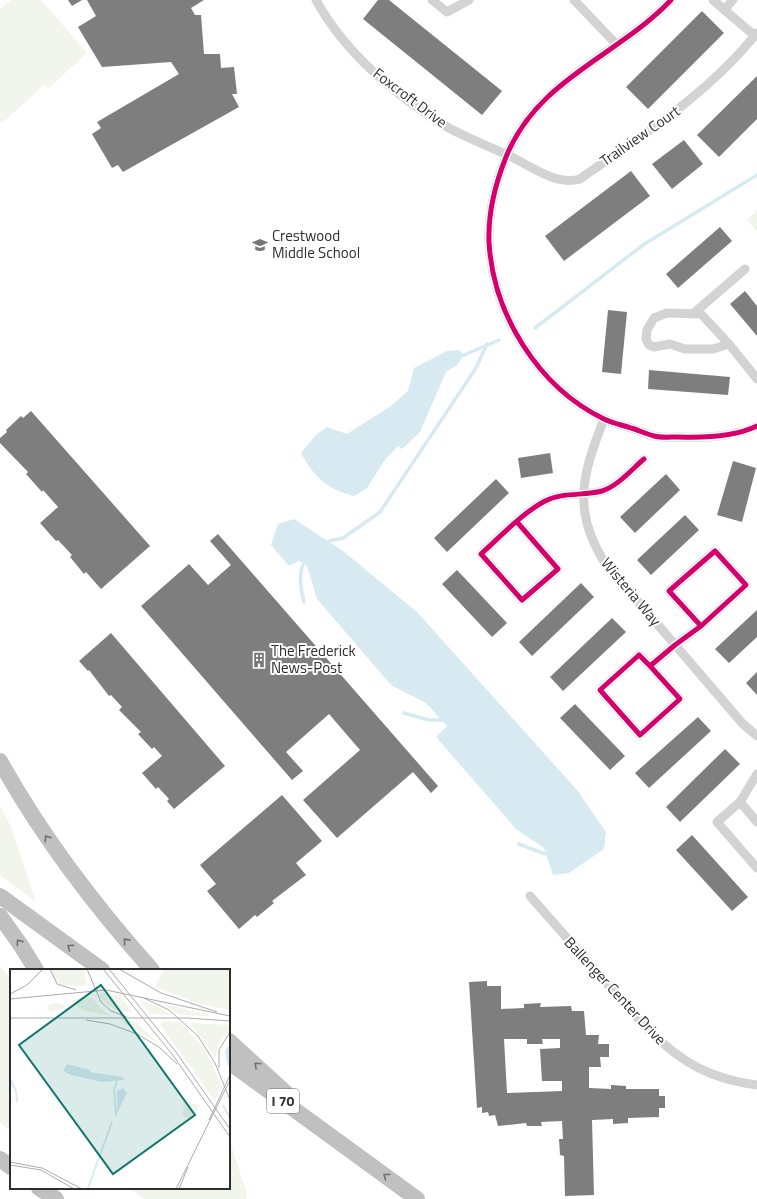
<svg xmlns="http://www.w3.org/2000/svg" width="757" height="1199" font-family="'Titillium Web',sans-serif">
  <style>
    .green { fill: #f1f5eb }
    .water { fill: #d7eaf2 }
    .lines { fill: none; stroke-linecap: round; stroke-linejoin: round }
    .stream { stroke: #d7eaf2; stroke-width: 3.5 }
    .building { fill: #7e7e7e; fill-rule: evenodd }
    .minor { stroke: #d3d3d3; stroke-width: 9 }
    .motorway { stroke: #c0c0c0; stroke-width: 16 }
    .cycleway-casing { stroke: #fff; stroke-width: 8 }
    .cycleway { stroke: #d6006c; stroke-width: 5 }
    .oneway { stroke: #707070 }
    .labels { text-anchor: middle; stroke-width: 4; stroke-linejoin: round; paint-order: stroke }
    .shield { fill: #fff; stroke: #6d6d6d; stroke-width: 1 }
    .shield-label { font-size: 14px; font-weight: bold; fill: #2e2e2e }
    .street-label { font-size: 15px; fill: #2e2e2e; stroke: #fff }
    .poi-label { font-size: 15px; fill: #2e2e2e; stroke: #fff; text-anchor: start }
    .inset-river { fill: none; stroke: #d7eaf2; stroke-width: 2 }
    .inset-road { fill: none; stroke: #ababab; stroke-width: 1 }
    .view { fill: #0f766e; fill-opacity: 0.15; stroke: #0f766e; stroke-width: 2 }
    .inset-edge { fill: none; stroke: #2e2e2e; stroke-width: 2 }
  </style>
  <rect width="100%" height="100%" fill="#fff"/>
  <g class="green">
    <polygon points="11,0 41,0 87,53 49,88 44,85 2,123 0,121 0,9"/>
    <polygon points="757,211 757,232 747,219"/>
    <polygon points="0,806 11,827 36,902 0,875"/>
    <polygon points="0,966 11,979 11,1132 0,1122"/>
    <polygon points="229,1138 247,1194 246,1199 144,1199 129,1188 229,1188"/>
  </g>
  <g class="water">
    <path d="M459 350 464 355 457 365 446 372 420 432 402 449 398 446 384 461 367 488 354 496C327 489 314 477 301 453L316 435 327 427 347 434 391 406 408 391 414 368 447 351Z"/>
    <polygon points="294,519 343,551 417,612 577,790 606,832 604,849 569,873 553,875 544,848 516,829 436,737 447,726 426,703 391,685 317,599 307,566 299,561 289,566 271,545 278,524"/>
  </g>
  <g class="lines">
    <g class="stream">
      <polyline points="535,328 643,245 757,175"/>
      <polyline points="464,355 499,340"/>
      <polyline points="326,543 329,541 343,538 380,512 476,368 487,344"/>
      <path d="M304 602C301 591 297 569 306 561"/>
      <polyline points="404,713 429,720 442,720"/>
      <polyline points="519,844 545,854"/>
    </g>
  </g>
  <g class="building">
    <polygon points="68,0 82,0 72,6"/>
    <polygon points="87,0 204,0 191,8 195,15 201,15 204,54 220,54 221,68 234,67 237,94 232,94 239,107 123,172 118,165 112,168 92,134 101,128 97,122 179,74 171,62 102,67 78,27 96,16"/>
    <polygon points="378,0 389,0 502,91 482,115 363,19"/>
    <polygon points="702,11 724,33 648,109 626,87"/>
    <polygon points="757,76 757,119 719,157 697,135"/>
    <polygon points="684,140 703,164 672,189 652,164"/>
    <polygon points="631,171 650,196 564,261 545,236"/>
    <polygon points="720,227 732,241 678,288 666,274"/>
    <polygon points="745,291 757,306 757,336 730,304"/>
    <polygon points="608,310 627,312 621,374 602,372"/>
    <polygon points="649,370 730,377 728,395 648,389"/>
    <polygon points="31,411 150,546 101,589 86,572 84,574 70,557 72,555 58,540 56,541 40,523 58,507 43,490 42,492 26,474 28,472 0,443 0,438 7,432 6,430 21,416 23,418"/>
    <polygon points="550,453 553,473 521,478 518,458"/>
    <polygon points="733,461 756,468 742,522 717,515"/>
    <polygon points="666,474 680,490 635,533 620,517"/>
    <polygon points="496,479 509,493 447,552 434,538"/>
    <polygon points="685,515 699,530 651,575 637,560"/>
    <polygon points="218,534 438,786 431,793 413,772 337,838 303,800 360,750 329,714 286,752 303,771 292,780 141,606 189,564 208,585 231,565 210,541"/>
    <polygon points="457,570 507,623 492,637 442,584"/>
    <polygon points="581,583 594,597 532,656 519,642"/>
    <polygon points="757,610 757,637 729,663 715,649"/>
    <polygon points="612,618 626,632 563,691 550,677"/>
    <polygon points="111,633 225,766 174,809 167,801 169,799 158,787 156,789 142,773 162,756 154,747 152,749 138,734 141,732 119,710 122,707 111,695 109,696 89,670 88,671 79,661"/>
    <polygon points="757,672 757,695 746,683"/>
    <polygon points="575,704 625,756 610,770 560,718"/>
    <polygon points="698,717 711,731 649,788 635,773"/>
    <polygon points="725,749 740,764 680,822 666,807"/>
    <polygon points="282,795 322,841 296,863 306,875 272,901 274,903 257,917 255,915 239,929 207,891 216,884 200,865"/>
    <polygon points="692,835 748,897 732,911 676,850"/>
    <path d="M487 981V986H501V1009L524 1008V1004L541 1003 540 1007 571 1006 572 1011H584L586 1035H599L598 1044H609V1057H600L601 1067H589V1088L611 1089V1085L626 1086V1089H659V1096H665V1108H659V1117L628 1118V1123L613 1124V1119L592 1120 594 1195 565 1196 564 1156 560 1155 559 1139H563L562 1121 541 1122 542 1126H527L526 1123 498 1126 495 1115 489 1116 488 1112 482 1113V1107L477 1108 469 982ZM504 1039H527V1044H543L542 1039H560V1048L540 1049 542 1081H562V1091L507 1093Z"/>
  </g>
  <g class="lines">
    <g class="minor">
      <path d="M316 0C345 53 398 98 449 128 469 139 491 147 512 157 531 167 558 186 580 179 644 134 707 95 757 33"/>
      <polyline points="432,0 447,12 469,0"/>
      <polyline points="574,0 617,45"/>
      <path d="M671 0C617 57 538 78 506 157 496 182 488 214 489 242 493 314 538 387 604 419 612 423 622 425 631 428 638 430 646 434 654 436 661 438 670 437 678 437 703 438 734 437 757 426"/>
      <polyline points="713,0 755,36"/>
      <polyline points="724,10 733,0"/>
      <polygon points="667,313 701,314 729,344 713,349 685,349 670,344 654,347 649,345 646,339 647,330 654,318"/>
      <polyline points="694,313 745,269"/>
      <polyline points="729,344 757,379"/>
      <path d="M604 419C583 473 571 510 605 563L742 723 757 736"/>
      <path d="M517 522 558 569 522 600 481 554C501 536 521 514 545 501 562 492 584 496 602 491 618 486 632 469 644 459"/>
      <polyline points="650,666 639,655 600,690 640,735 680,699 650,666 675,645 701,626 669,591 715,551 746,585 701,626"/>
      <polyline points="757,774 740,802 717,822 757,868"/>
      <polyline points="740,802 757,822"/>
      <path d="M530 896 649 1031C683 1063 710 1079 757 1085"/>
    </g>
    <g class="motorway">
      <path d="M0 761C42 837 94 905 152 970"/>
      <polyline points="0,896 102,970"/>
      <polyline points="0,916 22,947 36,970"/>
      <polyline points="229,1041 287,1094"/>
      <polyline points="229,1062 417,1199"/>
      <polyline points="0,1159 11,1167"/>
      <polyline points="39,1188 56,1199"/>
    </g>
    <g class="cycleway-casing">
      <g id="cycleway">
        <path d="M671 0C617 57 538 78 506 157 496 182 488 214 489 242 493 314 538 387 604 419 612 423 622 425 631 428 638 430 646 434 654 436 661 438 670 437 678 437 703 438 734 437 757 426"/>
        <path d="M517 522 558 569 522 600 481 554C501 536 521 514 545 501 562 492 584 496 602 491 618 486 632 469 644 459"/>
        <polyline points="650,666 639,655 600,690 640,735 680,699 650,666 675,645 701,626 669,591 715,551 746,585 701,626"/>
      </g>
    </g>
    <use href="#cycleway" class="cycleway"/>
  </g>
  <defs><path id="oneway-chevron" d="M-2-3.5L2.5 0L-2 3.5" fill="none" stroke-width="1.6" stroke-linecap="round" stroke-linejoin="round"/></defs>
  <g class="oneway">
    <use href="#oneway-chevron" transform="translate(47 838) rotate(-123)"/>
    <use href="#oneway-chevron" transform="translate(126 941) rotate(-132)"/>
    <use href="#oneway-chevron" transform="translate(19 942) rotate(-125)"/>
    <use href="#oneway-chevron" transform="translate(70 947) rotate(-144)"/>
    <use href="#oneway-chevron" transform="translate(257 1065) rotate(-137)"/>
    <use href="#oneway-chevron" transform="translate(386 1176) rotate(-144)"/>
  </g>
  <defs>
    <g id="school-bare" transform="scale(1.2)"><path d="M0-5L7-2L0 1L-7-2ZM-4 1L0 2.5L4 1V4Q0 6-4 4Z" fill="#777" stroke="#fff" stroke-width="2.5" paint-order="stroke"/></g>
    <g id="building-bare" transform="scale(1.2)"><path d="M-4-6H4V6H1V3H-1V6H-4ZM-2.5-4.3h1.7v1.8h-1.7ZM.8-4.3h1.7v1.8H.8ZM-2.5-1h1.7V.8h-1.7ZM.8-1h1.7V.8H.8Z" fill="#777" stroke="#fff" stroke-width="2.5" paint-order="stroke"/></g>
  </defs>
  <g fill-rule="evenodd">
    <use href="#school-bare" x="260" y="245"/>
    <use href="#building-bare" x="259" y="660"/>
  </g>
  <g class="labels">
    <rect class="shield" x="267" y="1089" width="32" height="24" rx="3"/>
    <g class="shield-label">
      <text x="283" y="1106">I 70</text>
    </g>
    <g class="street-label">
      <text transform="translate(410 98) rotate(37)" y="5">Foxcroft Drive</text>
      <text transform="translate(640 136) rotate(-35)" y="5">Trailview Court</text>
      <text transform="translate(631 592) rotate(50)" y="5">Wisteria Way</text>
      <text transform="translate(615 991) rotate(47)" y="5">Ballenger Center Drive</text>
    </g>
    <g class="poi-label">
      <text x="272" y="241">Crestwood<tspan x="272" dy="17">Middle School</tspan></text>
      <text x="271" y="656">The Frederick<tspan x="271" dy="17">News-Post</tspan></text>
    </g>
  </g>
  <g transform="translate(10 969)">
    <rect width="220" height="220" fill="#fff"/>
    <path d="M41 0H73L77 17 50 16 45 11ZM154 0H220V41L187 34 145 18ZM93 24 109 26 123 44 104 40 91 30 89 26ZM73 28 82 29 92 41 101 47 72 41 62 32ZM130 31 150 39 161 46 140 45ZM43 34 53 35 54 39 40 43 37 37ZM151 34 203 47 170 46ZM110 51 124 52 150 75 119 57ZM154 52 170 53 194 79 212 117 205 132 150 55ZM180 54 220 56V61L208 75 206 89ZM175 133 189 136 183 150 172 147Z" fill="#f1f5eb"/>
    <path d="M220 74V97H218L215 83ZM57 95 80 101V103L113 108 114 111 92 113 61 106 53 102ZM113 119 117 124 107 144V122Z" fill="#d7eaf2"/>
    <path class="inset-river" d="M0 110 6 122 7 133M213 136 220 149M106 147 104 121 107 112M78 219 102 153"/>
    <path class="inset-road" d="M40 0 47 15 66 21M77 0 91 33 101 42 117 48M93 0 162 85 220 168M99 0 166 83 220 160M109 0 151 24 207 43M0 25 17 16 33 0M134 29 159 41 188 67 205 94 220 131M0 30 96 21 220 47M0 49H177L220 52M76 51 100 55 127 65 149 78 167 95M209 99V81L220 63M199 151 220 106M0 193 32 199 72 220M0 196 31 201 64 220M166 220 220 111M169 220 178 198"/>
    <path class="view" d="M91 16 185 146 103 205 9 76Z"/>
    <rect width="220" height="220" class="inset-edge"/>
  </g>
</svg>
